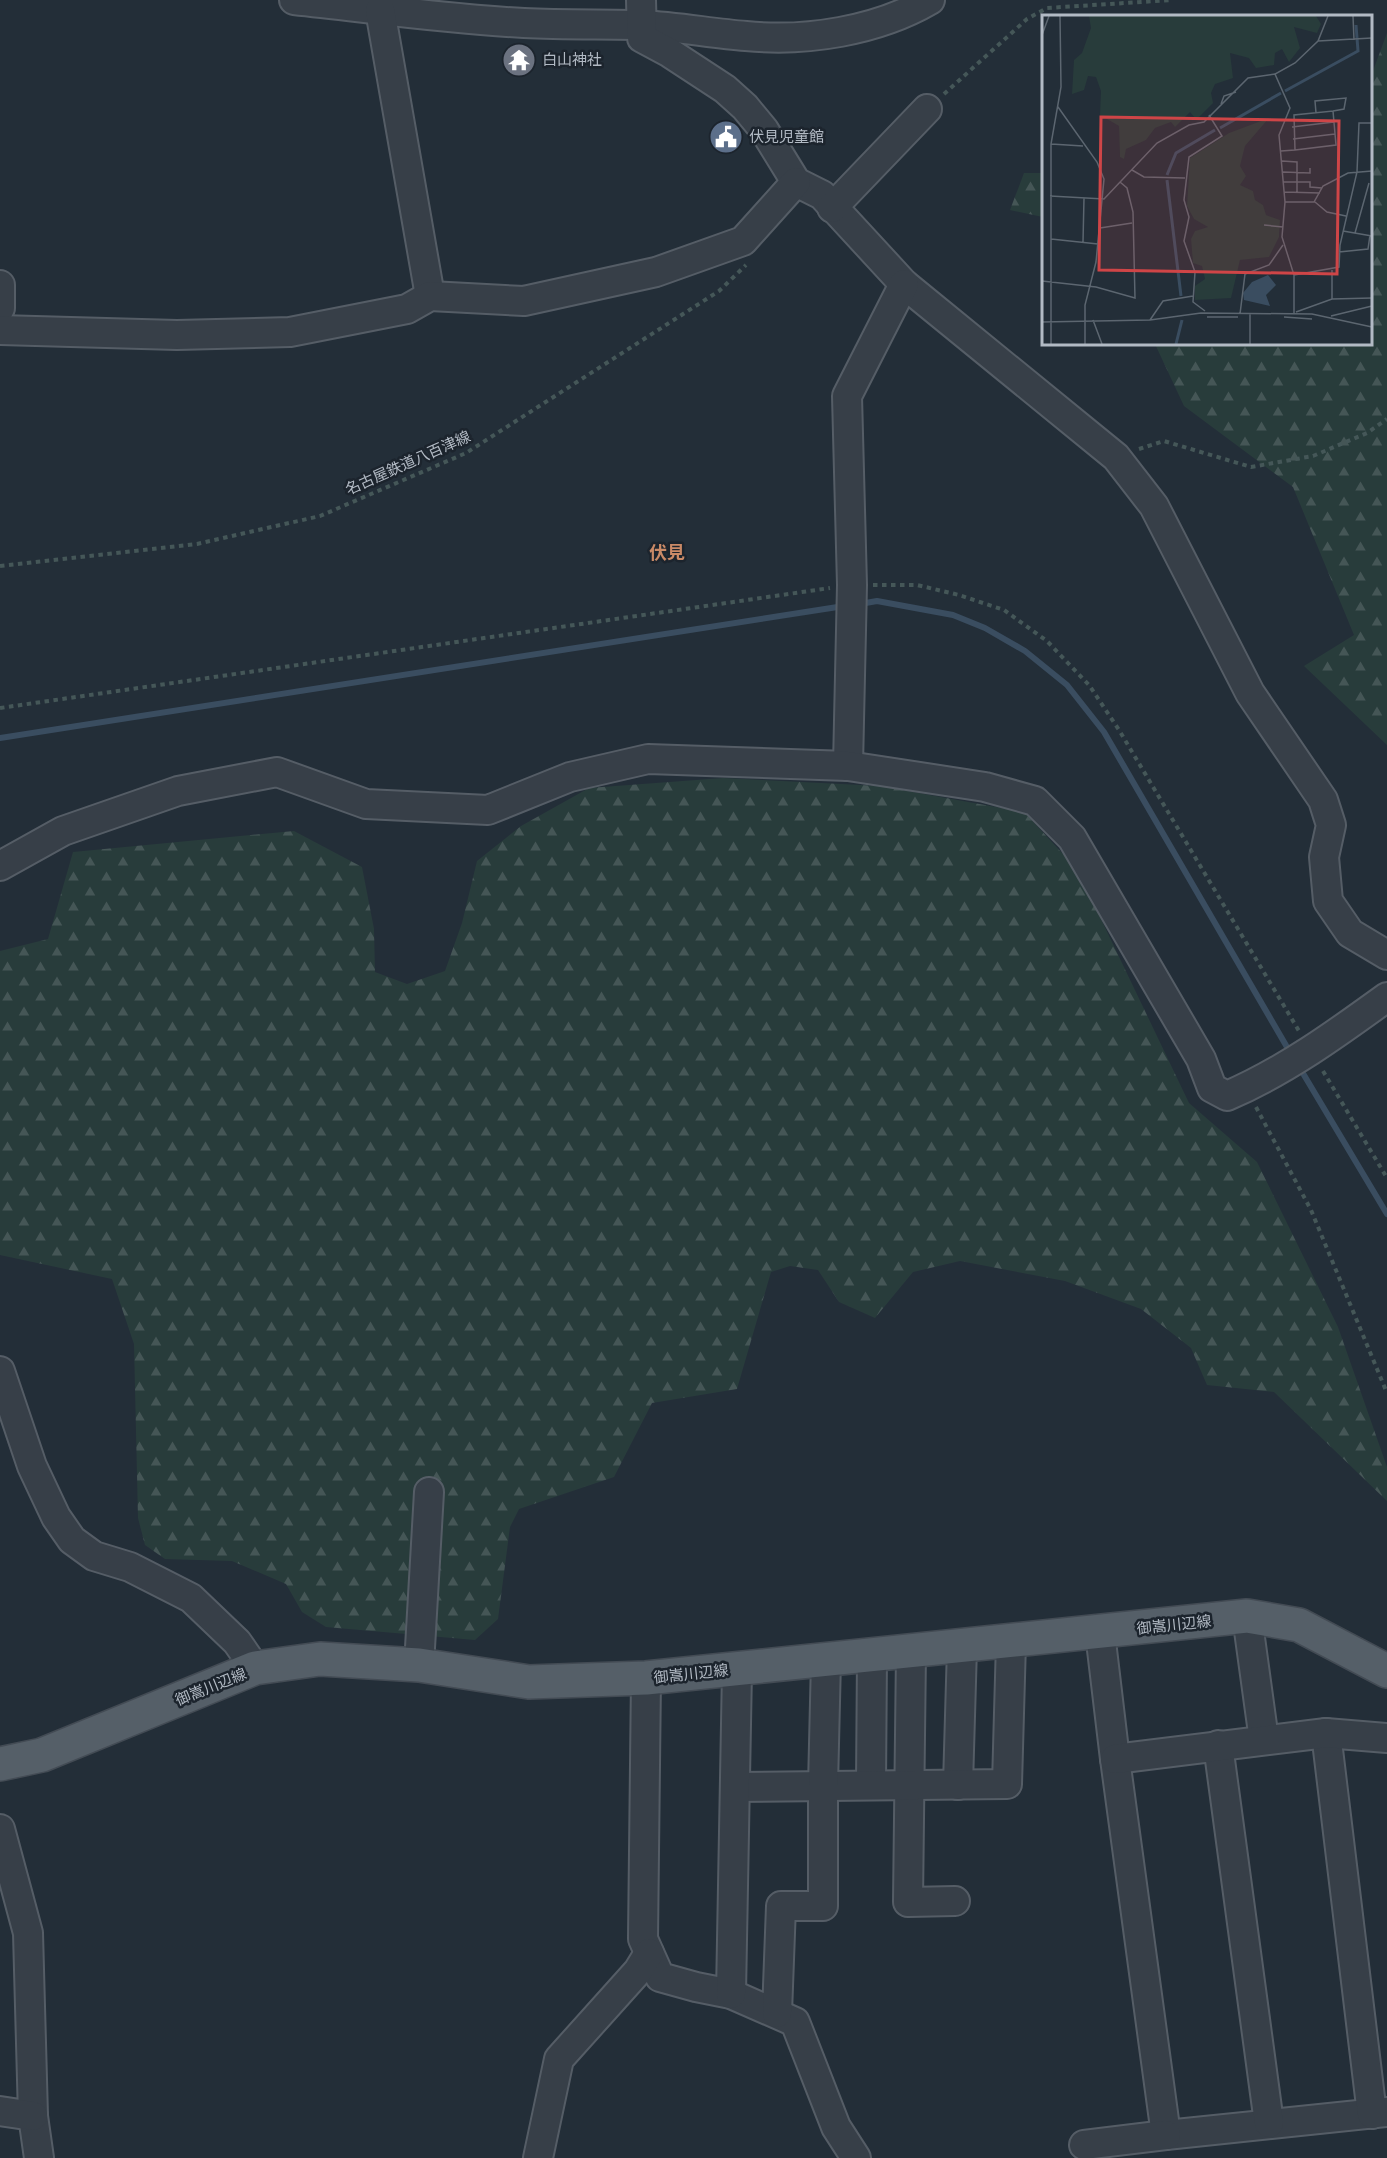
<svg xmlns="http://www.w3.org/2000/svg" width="1387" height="2158" font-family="Mulish,'Noto Sans JP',sans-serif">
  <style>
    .forest { fill: url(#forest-firs) }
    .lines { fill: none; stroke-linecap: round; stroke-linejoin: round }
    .stream { stroke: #3a4d60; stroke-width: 6 }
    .minor-casing { stroke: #555d66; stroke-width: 32 }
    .major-casing { stroke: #434b54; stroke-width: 36 }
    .path { stroke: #455758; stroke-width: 4; stroke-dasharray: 4.5 4.5; stroke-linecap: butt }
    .minor { stroke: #373f48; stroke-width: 28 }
    .major { stroke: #555f68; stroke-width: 33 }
    .labels { text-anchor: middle; stroke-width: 5; stroke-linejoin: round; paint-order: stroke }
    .poi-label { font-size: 15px; fill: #b2bac4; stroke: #1c242d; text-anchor: start }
    .street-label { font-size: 15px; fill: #b2bac4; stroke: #1c242d }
    .quarter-label { font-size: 18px; font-weight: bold; fill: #ca8a67; stroke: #1c242d }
    .inset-river { fill: none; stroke: #3a4d60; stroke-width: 3 }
    .inset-road { fill: none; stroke: #5c6670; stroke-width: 1.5 }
    .view { fill: #cf4547; fill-opacity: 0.15; stroke: #cf4547; stroke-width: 3 }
    .inset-edge { fill: none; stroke: #b2bac4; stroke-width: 3 }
  </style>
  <defs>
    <pattern id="forest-firs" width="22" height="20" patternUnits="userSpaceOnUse" patternTransform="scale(1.5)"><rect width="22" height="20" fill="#283c3b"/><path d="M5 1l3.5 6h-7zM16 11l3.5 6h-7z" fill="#455656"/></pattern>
  </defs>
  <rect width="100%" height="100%" fill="#232e38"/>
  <g class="forest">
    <polygon points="1387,33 1387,745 1304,666 1354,635 1293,487 1184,406 1155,344 1370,344 1370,79"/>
    <polygon points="1024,173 1043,173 1043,217 1010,210"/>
    <polygon points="723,778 880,786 1024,812 1077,869 1189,1103 1257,1162 1338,1327 1387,1467 1387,1501 1274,1392 1207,1385 1191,1348 1141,1309 1065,1281 960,1261 913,1272 875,1318 839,1302 818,1270 790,1266 771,1272 737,1389 652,1403 614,1477 519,1509 510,1527 498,1619 475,1640 326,1627 302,1612 286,1584 232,1561 165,1559 145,1545 138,1518 134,1344 112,1279 0,1255 0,951 48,939 73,852 294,831 362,867 374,929 375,972 407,984 445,971 462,923 477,861 521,826 589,788"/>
  </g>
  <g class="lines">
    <g class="stream">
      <polyline points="860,604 877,601 953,615 985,628 1025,651 1067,685 1104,732 1291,1054"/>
      <polyline points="0,738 844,606"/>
      <polyline points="1298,1065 1387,1214"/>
    </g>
    <g class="minor-casing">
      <g id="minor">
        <path d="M294 0C370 8 447 19 524 23 563 25 603 24 642 25 677 27 711 33 746 36 806 42 877 31 930 0"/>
        <polyline points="641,0 642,38 670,53 725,89 745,107 764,130 796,182 822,195 904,284 1116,457 1154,506 1250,693 1323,800 1331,825 1324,857 1328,901 1350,933 1387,955"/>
        <polyline points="380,10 430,296"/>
        <polyline points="832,208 927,109"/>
        <polyline points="0,285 0,308"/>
        <polyline points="0,330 177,335 290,332 407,309 430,296 524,301 656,272 743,241 796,182"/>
        <polyline points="848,766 852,585 847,396 904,284"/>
        <path d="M0 866 63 831 178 791 277 772 366 804 488 810 570 777 648 759 848 766 985 787 1035 801 1072 838 1201 1059 1212 1088 1227 1096C1285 1071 1336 1034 1387 997"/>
        <polyline points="0,1371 32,1466 56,1517 72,1540 94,1556 130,1567 191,1598 237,1642 255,1668"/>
        <polyline points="1247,1616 1264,1740"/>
        <polyline points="1100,1633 1115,1759 1166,2135 1387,2112"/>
        <polyline points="911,1652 908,1902 955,1901"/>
        <polyline points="419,1665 429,1492"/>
        <polyline points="646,1678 643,1939 660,1977 696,1987 731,1994 795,2022 836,2127 856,2158"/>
        <polyline points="1326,1733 1372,2114"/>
        <polyline points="1218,1745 1269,2123"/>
        <polyline points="1115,1759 1326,1733 1387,1738"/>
        <polyline points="871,1785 872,1656"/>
        <polyline points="958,1785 962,1647"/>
        <polyline points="735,1787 1007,1784 1011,1642"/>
        <polyline points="0,1829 28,1933 33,2116 39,2158"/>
        <polyline points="731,1994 737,1670"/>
        <polyline points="777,2013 781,1906 823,1906 823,1786 826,1660"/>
        <polyline points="0,2111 33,2116"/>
        <polyline points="1084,2145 1166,2135"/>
        <polyline points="538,2158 559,2059 638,1971 649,1953"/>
      </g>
    </g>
    <g class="major-casing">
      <polyline id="major" points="0,1764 42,1755 255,1668 320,1659 419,1665 529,1682 646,1678 1247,1616 1299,1625 1387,1671"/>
    </g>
    <g class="path">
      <polyline points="944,94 1027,19 1047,8 1172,0"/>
      <polyline points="1139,449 1164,441 1251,467 1313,456 1367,433 1387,419"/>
      <polyline points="0,566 197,544 320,516 466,453 719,291 746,265"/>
      <polyline points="873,585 917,585 959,595 1004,610 1047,641 1089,685 1119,730 1299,1031"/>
      <polyline points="0,708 830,588"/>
      <polyline points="1323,1071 1387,1178"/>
      <polyline points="1256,1107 1311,1210 1387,1393"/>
    </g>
    <use href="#minor" class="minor"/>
    <use href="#major" class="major"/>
  </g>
  <defs>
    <g id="temple-disc" transform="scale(1.725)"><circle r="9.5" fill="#6b7280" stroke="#1c242d"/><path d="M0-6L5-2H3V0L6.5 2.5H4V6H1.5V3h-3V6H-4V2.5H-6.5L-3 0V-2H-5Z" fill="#fff"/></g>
    <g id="civic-disc" transform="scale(1.725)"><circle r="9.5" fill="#5c6f8a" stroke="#1c242d"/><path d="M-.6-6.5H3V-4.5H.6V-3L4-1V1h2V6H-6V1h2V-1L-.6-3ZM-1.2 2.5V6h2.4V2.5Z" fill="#fff"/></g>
  </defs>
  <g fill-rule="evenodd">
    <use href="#temple-disc" x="519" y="60"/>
    <use href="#civic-disc" x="726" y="137"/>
  </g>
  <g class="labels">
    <g class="poi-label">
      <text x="542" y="65">白山神社</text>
      <text x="749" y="142">伏見児童館</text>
    </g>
    <g class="street-label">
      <text transform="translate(408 463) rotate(-24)" y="5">名古屋鉄道八百津線</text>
      <text transform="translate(1174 1625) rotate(-6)" y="5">御嵩川辺線</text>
      <text transform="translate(691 1674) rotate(-6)" y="5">御嵩川辺線</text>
      <text transform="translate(211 1687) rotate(-22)" y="5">御嵩川辺線</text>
    </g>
    <g class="quarter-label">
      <text x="667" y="559">伏見</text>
    </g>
  </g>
  <g transform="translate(1042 15)">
    <rect width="330" height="330" fill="#232e38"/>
    <path d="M47 1H274L279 9 275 18 252 12 258 33 247 47 240 34 233 38 232 50 214 53 207 43 188 38 191 63 173 69 169 78 171 88 157 102 153 103 148 97 133 112 129 107 113 113 104 125 84 134 82 144 78 142 77 111 58 100 59 76 54 62 46 61 42 75 30 79 32 45 40 38 49 13ZM227 103 203 131 198 151 204 161 198 170 211 176 213 185 221 190 224 200 238 205 237 222 227 242 198 245 189 283 153 285V271L163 264 160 251 151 248 149 224 153 216 166 212 152 204 145 191 148 143 187 118Z" fill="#283c3b"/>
    <path d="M226 260 234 270 224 280 228 291 202 285 201 278 210 267Z" fill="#3a4d60"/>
    <path class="inset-river" d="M243 76 316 36 314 10M178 113 239 78M125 160 134 138 173 115M125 165 139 281M134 329 140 305"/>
    <path class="inset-road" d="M311 1 312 25M0 20 7 1M276 26 330 23M179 89 182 81 194 77M16 92 55 147 62 164 54 247 43 290V329M274 98 273 86 304 83 302 94 291 96M250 112 292 107M251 124 293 119M9 129 41 131M239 136 253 135 294 130 291 96 252 100 253 135M240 146 255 147V177M90 155 102 162 143 163M241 157 268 158V153M241 167H268V172L280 173M242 177 278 178M8 181 62 184 115 128 147 110 162 107 206 63 233 59M243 187H272L281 171 306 158 330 156M273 187 285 197 304 201M222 210 241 212M58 213 90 208M301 216 330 221M313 218 327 168M9 224 56 229M41 227 42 183M297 237 326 234 328 220M252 260 297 252 298 230 315 157 317 108H330M0 266 54 272 93 283 91 197 85 173 78 167M290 284V255M163 296 151 287 153 257 142 226 147 202 142 185 147 142 180 121 167 100M254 297 290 284 330 283M198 299 203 259 227 250 241 230M252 299V260L240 222 243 187 237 120 248 93 233 59 253 48 276 26 286 1M289 301 330 291M165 302H196M242 302 270 304M51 305 60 329M108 305 121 286 151 281M0 307 108 305 159 298 270 299 330 312M9 329V129L19 72 18 1M208 329V299"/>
    <path class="view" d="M59 102 297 106 295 259 57 255Z"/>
    <rect width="330" height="330" class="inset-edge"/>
  </g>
</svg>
